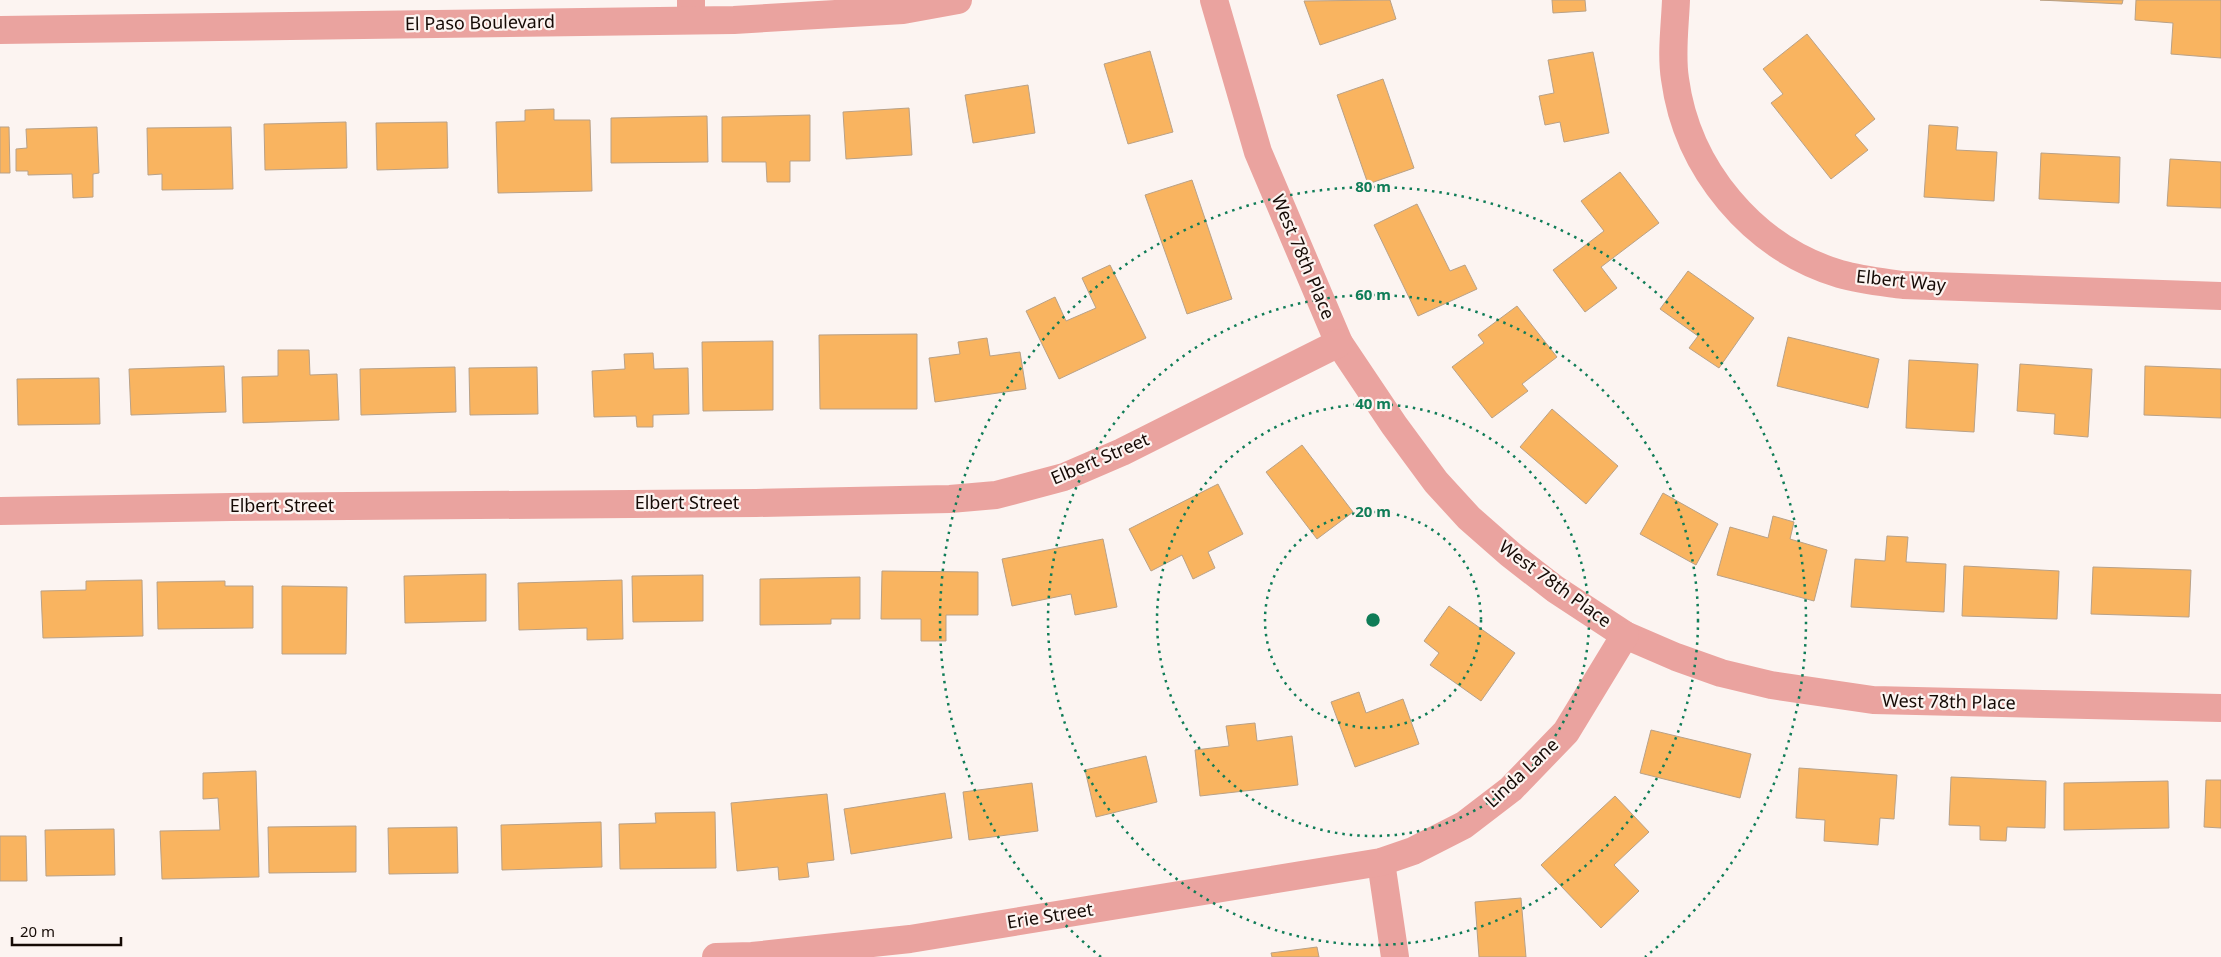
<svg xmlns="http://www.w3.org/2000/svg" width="2221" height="957" font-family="'Noto Sans',sans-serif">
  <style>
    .building { fill: #f9b460; stroke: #b9a187 }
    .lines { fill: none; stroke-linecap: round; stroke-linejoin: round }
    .minor { stroke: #eaa39f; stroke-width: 28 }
    .tertiary { stroke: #eaa39f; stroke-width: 28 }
    .ring { fill: none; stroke: #0f7c57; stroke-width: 2.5; stroke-dasharray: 2.5 5 }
    .labels { text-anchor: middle; stroke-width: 4.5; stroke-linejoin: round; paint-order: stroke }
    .street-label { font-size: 18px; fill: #150a05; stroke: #fcf4f1 }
    .centre { fill: #0f7c57; stroke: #fcf4f1; stroke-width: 2.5 }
    .ring-label { font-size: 15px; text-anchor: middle; font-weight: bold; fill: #0f7c57; stroke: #fcf4f1; stroke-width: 4.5; stroke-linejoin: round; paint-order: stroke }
  </style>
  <rect width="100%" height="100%" fill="#fcf4f1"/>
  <g class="building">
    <polygon points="1390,0 1396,19 1320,45 1304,1"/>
    <polygon points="1552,0 1585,0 1586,11 1553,13"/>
    <polygon points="2040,0 2123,0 2122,4"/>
    <polygon points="2136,0 2221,0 2221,58 2171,54 2173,23 2135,20"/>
    <polygon points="1807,34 1875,119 1855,135 1868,150 1831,179 1771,103 1783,94 1763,69"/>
    <polygon points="1150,51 1173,132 1128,144 1104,64"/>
    <polygon points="1593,52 1609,133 1564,142 1560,122 1545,125 1539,96 1554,93 1548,60"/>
    <polygon points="1383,79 1414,168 1368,184 1337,95"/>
    <polygon points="1028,85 1035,133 973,143 965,95"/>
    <polygon points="909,108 912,155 846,159 843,112"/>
    <polygon points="554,109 554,120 590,120 592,191 498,193 496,122 525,121 525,110"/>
    <polygon points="810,115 810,161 790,161 790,182 767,182 766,162 722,162 722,117"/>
    <polygon points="707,116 708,162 611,163 611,118"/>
    <polygon points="346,122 347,168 265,170 264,124"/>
    <polygon points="447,122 448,168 377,170 376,123"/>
    <polygon points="1929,125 1958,127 1956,150 1997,152 1994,201 1924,197"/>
    <polygon points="0,127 9,127 10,173 0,173"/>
    <polygon points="97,127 99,173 93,174 93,197 73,198 72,174 28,175 28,171 16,171 16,149 27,148 26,129"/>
    <polygon points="231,127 233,189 162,190 162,174 148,175 147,128"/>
    <polygon points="2041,153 2120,157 2119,203 2039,199"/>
    <polygon points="2170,159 2221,162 2221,208 2167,206"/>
    <polygon points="1620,172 1659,223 1601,267 1617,288 1585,312 1553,270 1604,231 1581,201"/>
    <polygon points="1192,180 1232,299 1187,314 1145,195"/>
    <polygon points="1417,204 1450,271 1465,265 1477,289 1418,316 1374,225"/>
    <polygon points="1110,265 1146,338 1059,379 1026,311 1055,297 1066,321 1096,308 1082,278"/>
    <polygon points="1688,271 1754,318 1719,368 1689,348 1698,336 1660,309"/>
    <polygon points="1517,306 1557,357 1522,384 1528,391 1492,418 1452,367 1484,343 1478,335"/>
    <polygon points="917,334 917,409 820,409 819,335"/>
    <polygon points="1788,337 1879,359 1868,408 1777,386"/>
    <polygon points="987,338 990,356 1020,352 1026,389 935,402 929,358 960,354 958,342"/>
    <polygon points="773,341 773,410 703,411 702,342"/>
    <polygon points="278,350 309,350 310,375 337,374 339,420 243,423 242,377 278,376"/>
    <polygon points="653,353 654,369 688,368 689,414 653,415 653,427 637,427 636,416 594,417 592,371 625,369 624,354"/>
    <polygon points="1909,360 1978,364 1974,432 1906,428"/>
    <polygon points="2020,364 2092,369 2088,437 2054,434 2055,414 2017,411"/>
    <polygon points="224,366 226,412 131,415 129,369"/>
    <polygon points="2145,366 2221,369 2221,418 2144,415"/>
    <polygon points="455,367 456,412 361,415 360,369"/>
    <polygon points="537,367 538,414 470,415 469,368"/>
    <polygon points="99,378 100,424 18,425 17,379"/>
    <polygon points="1552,409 1618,466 1586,504 1520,447"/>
    <polygon points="1302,445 1353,512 1317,539 1266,472"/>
    <polygon points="1218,484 1243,534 1208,552 1215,568 1193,579 1182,555 1151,571 1129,529"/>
    <polygon points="1663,493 1718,524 1696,565 1640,534"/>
    <polygon points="1773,516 1794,522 1790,539 1827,550 1814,601 1717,575 1730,527 1768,538"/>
    <polygon points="1887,536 1908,537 1906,562 1946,564 1944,612 1851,607 1855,559 1885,561"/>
    <polygon points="1103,539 1117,607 1075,615 1071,594 1012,606 1002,559"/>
    <polygon points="1964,566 2059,571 2057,619 1962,616"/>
    <polygon points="2093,567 2191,570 2189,617 2091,614"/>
    <polygon points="882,571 978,572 978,615 946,615 946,641 921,641 921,619 881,619"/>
    <polygon points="486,574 486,621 405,623 404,576"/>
    <polygon points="703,575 703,621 633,622 632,576"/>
    <polygon points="860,577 860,619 831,619 831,624 760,625 760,579"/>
    <polygon points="142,580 143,636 43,638 41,591 86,590 86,581"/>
    <polygon points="622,580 623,639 587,640 587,628 519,630 518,583"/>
    <polygon points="225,581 225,586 253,586 253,628 158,629 157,582"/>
    <polygon points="282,586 347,587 346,654 282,654"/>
    <polygon points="1449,606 1515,653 1481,701 1430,665 1439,653 1424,641"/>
    <polygon points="1359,692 1366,713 1403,699 1419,744 1355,767 1331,702"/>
    <polygon points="1255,723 1257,741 1292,736 1298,785 1200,796 1195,750 1229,746 1226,726"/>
    <polygon points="1651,730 1751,754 1740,798 1640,773"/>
    <polygon points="1146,756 1157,802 1096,817 1085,770"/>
    <polygon points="1799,768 1897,775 1894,819 1880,818 1878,845 1824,841 1825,820 1796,818"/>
    <polygon points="256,771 259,877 162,879 160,831 220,830 218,798 203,799 203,773"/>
    <polygon points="1951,777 2046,781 2045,828 2007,827 2006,841 1980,840 1980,826 1949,825"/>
    <polygon points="2206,780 2221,780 2221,828 2204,827"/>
    <polygon points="2168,781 2169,828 2064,830 2064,783"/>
    <polygon points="1032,783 1038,831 969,840 963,792"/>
    <polygon points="945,793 952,838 851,854 844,809"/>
    <polygon points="827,794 834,860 807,863 809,877 779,880 778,867 737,871 731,803"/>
    <polygon points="1615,796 1649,832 1614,865 1639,891 1601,928 1541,865"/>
    <polygon points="715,812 716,868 620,869 619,824 656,823 655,813"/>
    <polygon points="601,822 602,867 502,870 501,825"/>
    <polygon points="356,826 356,872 269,873 268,827"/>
    <polygon points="457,827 458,873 389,874 388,828"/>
    <polygon points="114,829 115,875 46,876 45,830"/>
    <polygon points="0,836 26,836 27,881 0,881"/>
    <polygon points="1521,898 1526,957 1479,957 1475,902"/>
    <polygon points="1317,947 1319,957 1272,957 1271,953"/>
  </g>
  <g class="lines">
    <g class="minor">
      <polyline points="691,0 691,20"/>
      <polyline points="1214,0 1258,152 1339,343 1394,425 1436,482 1469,518 1510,554 1555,589 1625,635 1676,657 1721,673 1771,685 1873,700 2221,708"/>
      <path d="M1676 0C1675 26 1671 54 1675 79 1687 169 1753 248 1840 274 1861 280 1882 282 1903 285L2221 296"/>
      <polyline points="0,511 231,507 756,503 950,499 996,495 1064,477 1122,452 1339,343"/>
      <polyline points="1381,862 1395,957"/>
      <polyline points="716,957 752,956 910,939 1381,862 1413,851 1464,825 1511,789 1566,732 1625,635"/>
    </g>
    <polyline class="tertiary" points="0,30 734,20 903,10 958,0"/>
  </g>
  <g class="ring">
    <circle cx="1373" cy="620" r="108"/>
    <circle cx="1373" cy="620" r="216"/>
    <circle cx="1373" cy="620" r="325"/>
    <path d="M1101 957A433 433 0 1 1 1645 957"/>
  </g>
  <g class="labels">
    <g class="street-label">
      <text transform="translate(480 23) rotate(-1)" y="6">El Paso Boulevard</text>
      <text transform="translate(1303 257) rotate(67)" y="6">West 78th Place</text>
      <text transform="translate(1901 281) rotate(6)" y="6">Elbert Way</text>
      <text transform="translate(1100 459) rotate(-23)" y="6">Elbert Street</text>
      <text x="687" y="509">Elbert Street</text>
      <text x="282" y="512">Elbert Street</text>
      <text transform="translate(1555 584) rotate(36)" y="6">West 78th Place</text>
      <text transform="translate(1949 702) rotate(1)" y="6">West 78th Place</text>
      <text transform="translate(1522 773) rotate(-43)" y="6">Linda Lane</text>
      <text transform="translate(1050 916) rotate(-9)" y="6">Erie Street</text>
    </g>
  </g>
  <circle cx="1373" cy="620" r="8" class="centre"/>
  <g class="ring-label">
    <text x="1373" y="192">80 m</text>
    <text x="1373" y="300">60 m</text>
    <text x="1373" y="409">40 m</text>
    <text x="1373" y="517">20 m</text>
  </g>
  <path d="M12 937v8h109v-8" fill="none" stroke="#150a05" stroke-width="2.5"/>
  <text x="20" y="937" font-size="15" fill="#150a05" stroke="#fcf4f1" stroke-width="4" paint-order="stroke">20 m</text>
</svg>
